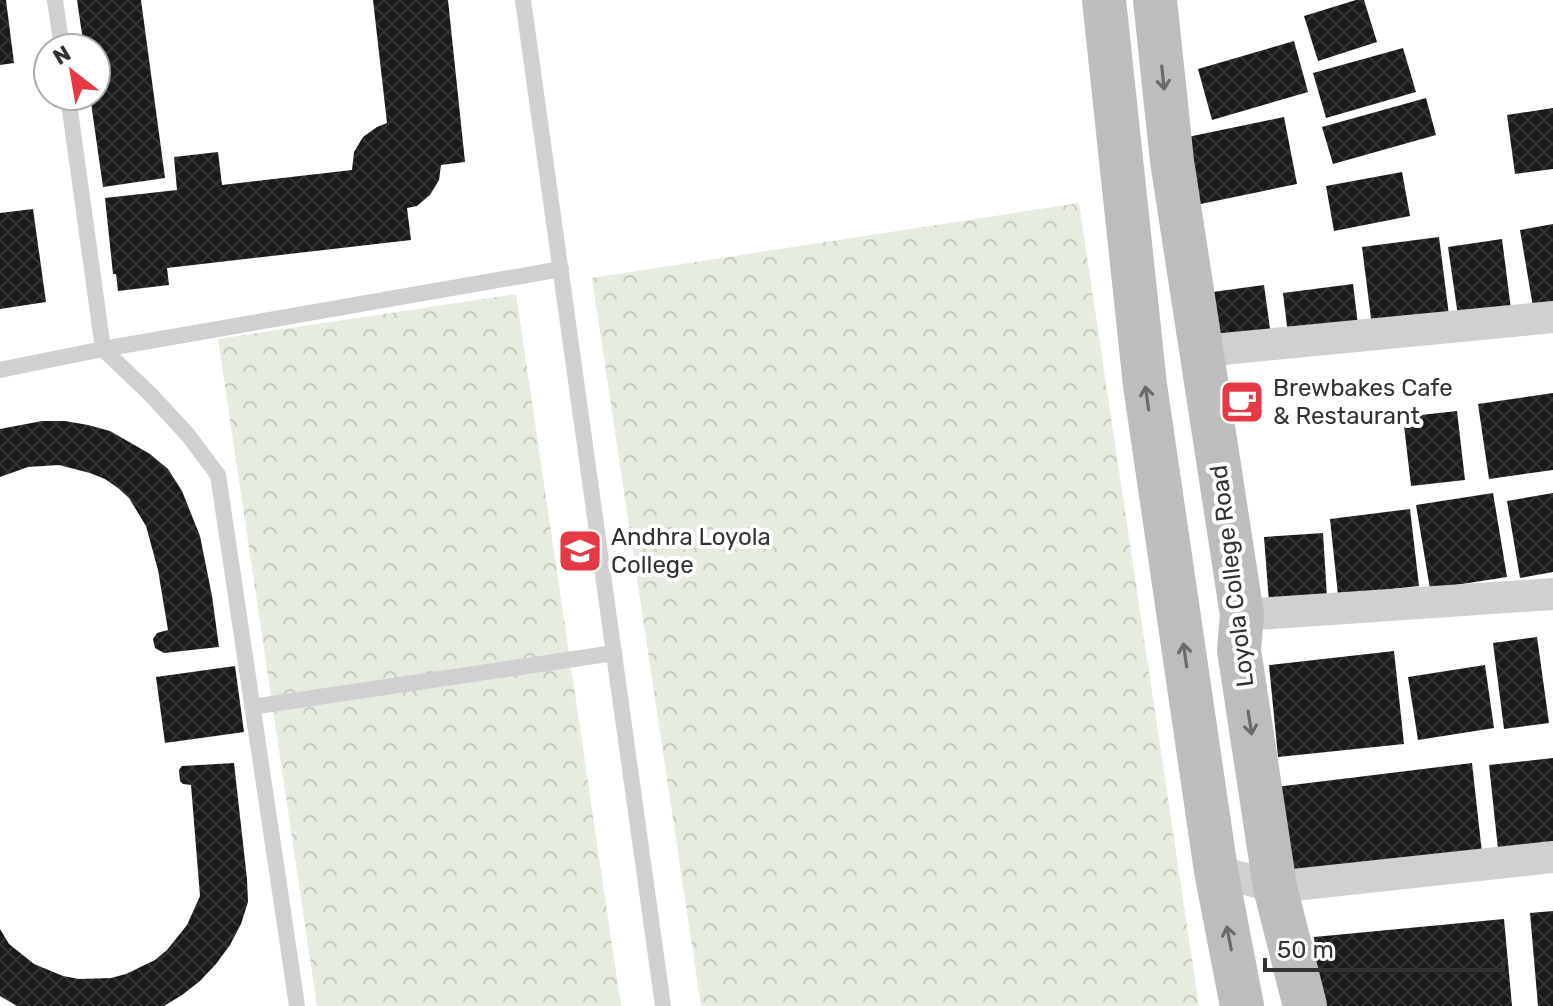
<svg xmlns="http://www.w3.org/2000/svg" width="1553" height="1006" font-family="Rubik,sans-serif">
  <style>
    .park { fill: url(#park-crowns) }
    .building { fill: url(#building-cross-hatch) }
    .lines { fill: none; stroke-linecap: round; stroke-linejoin: round }
    .lane { stroke: #d0d0d0; stroke-width: 16 }
    .street { stroke: #d0d0d0; stroke-width: 32 }
    .secondary { stroke: #bdbdbd; stroke-width: 44 }
    .oneway { stroke: #6a6a6a }
    .labels { text-anchor: middle; stroke-width: 8; stroke-linejoin: round; paint-order: stroke }
    .poi-label { font-size: 24px; fill: #333; stroke: #fff; text-anchor: start }
    .street-label { font-size: 24px; fill: #333; stroke: #fff }
  </style>
  <defs>
    <pattern id="park-crowns" width="20" height="18" patternUnits="userSpaceOnUse" patternTransform="scale(2)"><rect width="20" height="18" fill="#e6ecdf"/><path d="M2 6a3 3 0 1 1 6 0M12 15a3 3 0 1 1 6 0" fill="none" stroke="#c6cbc0"/></pattern>
    <pattern id="building-cross-hatch" width="8" height="8" patternUnits="userSpaceOnUse" patternTransform="scale(2)"><rect width="8" height="8" fill="#1a1a1a"/><path d="M0 0l8 8M0 8l8-8" fill="none" stroke="#333"/></pattern>
  </defs>
  <rect width="100%" height="100%" fill="#fff"/>
  <g class="park">
    <polygon points="1079,203 1199,1006 701,1006 592,278"/>
    <polygon points="516,294 621,1006 317,1006 218,339"/>
  </g>
  <g class="building">
    <polygon points="0,0 6,0 14,63 0,65"/>
    <polygon points="77,0 141,0 165,178 103,187 90,96 96,96 96,48 84,48"/>
    <polygon points="373,0 448,0 465,162 441,165 439,180 430,195 417,206 407,208 411,240 167,268 169,285 118,291 116,274 113,274 105,198 177,190 174,157 218,152 222,185 352,170 354,152 363,137 377,127 387,123"/>
    <polygon points="1356,0 1364,0 1377,42 1318,61 1304,16"/>
    <polygon points="1294,41 1308,92 1212,120 1198,69"/>
    <polygon points="1403,48 1416,92 1326,118 1313,73"/>
    <polygon points="1426,98 1436,135 1333,164 1322,127"/>
    <polygon points="1553,108 1553,169 1515,174 1507,115"/>
    <polygon points="1284,117 1297,184 1191,206 1178,139"/>
    <polygon points="1402,172 1410,216 1334,231 1326,186"/>
    <polygon points="33,209 46,302 0,309 0,213"/>
    <polygon points="1553,224 1553,316 1535,319 1520,230"/>
    <polygon points="1439,237 1450,323 1373,334 1362,247"/>
    <polygon points="1502,239 1511,309 1458,316 1448,247"/>
    <polygon points="1353,284 1360,341 1290,351 1283,293"/>
    <polygon points="1264,285 1274,358 1208,367 1198,294"/>
    <polygon points="1553,393 1553,470 1489,479 1478,404"/>
    <polygon points="1457,411 1465,480 1411,486 1403,417"/>
    <polygon points="42,421 65,421 88,425 110,431 150,454 168,469 182,491 200,536 212,596 219,647 164,653 155,648 153,639 157,633 168,630 158,570 146,526 129,498 118,488 105,479 90,473 59,465 28,467 0,477 0,429"/>
    <polygon points="1493,493 1507,577 1430,589 1416,505"/>
    <polygon points="1553,493 1553,572 1520,578 1507,501"/>
    <polygon points="1410,509 1419,586 1338,595 1330,519"/>
    <polygon points="1323,533 1327,597 1269,602 1264,537"/>
    <polygon points="1537,637 1549,723 1504,729 1493,643"/>
    <polygon points="1394,651 1404,744 1278,757 1269,665"/>
    <polygon points="1485,665 1494,728 1418,740 1408,677"/>
    <polygon points="235,666 244,732 165,743 156,677"/>
    <polygon points="1553,758 1553,843 1498,849 1489,765"/>
    <polygon points="234,763 247,879 248,902 241,924 230,945 216,964 200,981 182,995 164,1006 17,1006 0,996 0,929 9,944 34,964 63,976 79,979 111,978 126,974 155,960 167,950 187,925 200,896 191,785 183,784 180,781 179,770 182,766"/>
    <polygon points="1472,763 1482,853 1286,876 1276,787"/>
    <polygon points="1553,911 1553,1006 1538,1006 1530,913"/>
    <polygon points="1504,919 1512,1006 1320,1006 1314,937"/>
  </g>
  <g class="lines">
    <g class="lane">
      <polyline points="55,0 62,48"/>
      <polyline points="523,0 663,1006"/>
      <polyline points="68,96 103,349 151,395 188,435 218,475 297,1006"/>
      <polyline points="0,370 103,349 561,269"/>
      <polyline points="252,707 614,653"/>
    </g>
    <g class="street">
      <polyline points="1202,351 1553,317"/>
      <polyline points="1242,615 1553,594"/>
      <polyline points="1216,871 1275,887 1553,857"/>
    </g>
    <g class="secondary">
      <polyline points="1104,0 1145,385 1216,871 1242,1006"/>
      <polyline points="1155,0 1172,161 1242,615 1239,650 1275,887 1305,1006"/>
    </g>
  </g>
  <defs><path id="oneway-shaft" d="M-6 0H5M1.5-3L5.5 0L1.5 3" fill="none" stroke-width="1.6" stroke-linecap="round" stroke-linejoin="round" transform="scale(2)"/></defs>
  <g class="oneway">
    <use href="#oneway-shaft" transform="translate(1163 78) rotate(84)"/>
    <use href="#oneway-shaft" transform="translate(1147 398) rotate(-98)"/>
    <use href="#oneway-shaft" transform="translate(1185 655) rotate(-98)"/>
    <use href="#oneway-shaft" transform="translate(1250 723) rotate(81)"/>
    <use href="#oneway-shaft" transform="translate(1229 938) rotate(-101)"/>
  </g>
  <defs>
    <g id="cafe-square" transform="scale(2.3)"><rect x="-9" y="-9" width="18" height="18" rx="4" fill="#e63946" stroke="#fff"/><path d="M-5.5-4.5H6V0H3Q3 3.5 0 3.5H-2.5Q-5.5 3.5-5.5 0ZM3-3.2v2h1.7v-2ZM-6 4.5H4V6H-6Z" fill="#fff"/></g>
    <g id="university-square" transform="scale(2.3)"><rect x="-9" y="-9" width="18" height="18" rx="4" fill="#e63946" stroke="#fff"/><path d="M0-5L7-2L0 1L-7-2ZM-4 1L0 2.5L4 1V4Q0 6-4 4Z" fill="#fff"/></g>
  </defs>
  <g fill-rule="evenodd">
    <use href="#cafe-square" x="1242" y="402"/>
    <use href="#university-square" x="580" y="551"/>
  </g>
  <g class="labels">
    <g class="poi-label">
      <text x="1273" y="396">Brewbakes Cafe<tspan x="1273" dy="28">&amp; Restaurant</tspan></text>
      <text x="611" y="545">Andhra Loyola<tspan x="611" dy="28">College</tspan></text>
    </g>
    <g class="street-label">
      <text transform="translate(1232 576) rotate(-97)" y="8">Loyola College Road</text>
    </g>
  </g>
  <g transform="translate(72 72) rotate(329)"><circle r="38" fill="#ffffff" stroke="#adadad" stroke-width="2"/>
  <path d="M0-6L14 30L0 20L-14 30Z" fill="#e63946"/>
  <text y="-12" font-size="22" font-weight="bold" text-anchor="middle" fill="#333333">N</text>
  </g>
  <path d="M1265 958v12h238v-12" fill="none" stroke="#333333" stroke-width="4"/>
  <text x="1277" y="958" font-size="24" fill="#333333" stroke="#ffffff" stroke-width="6" paint-order="stroke">50 m</text>
</svg>
